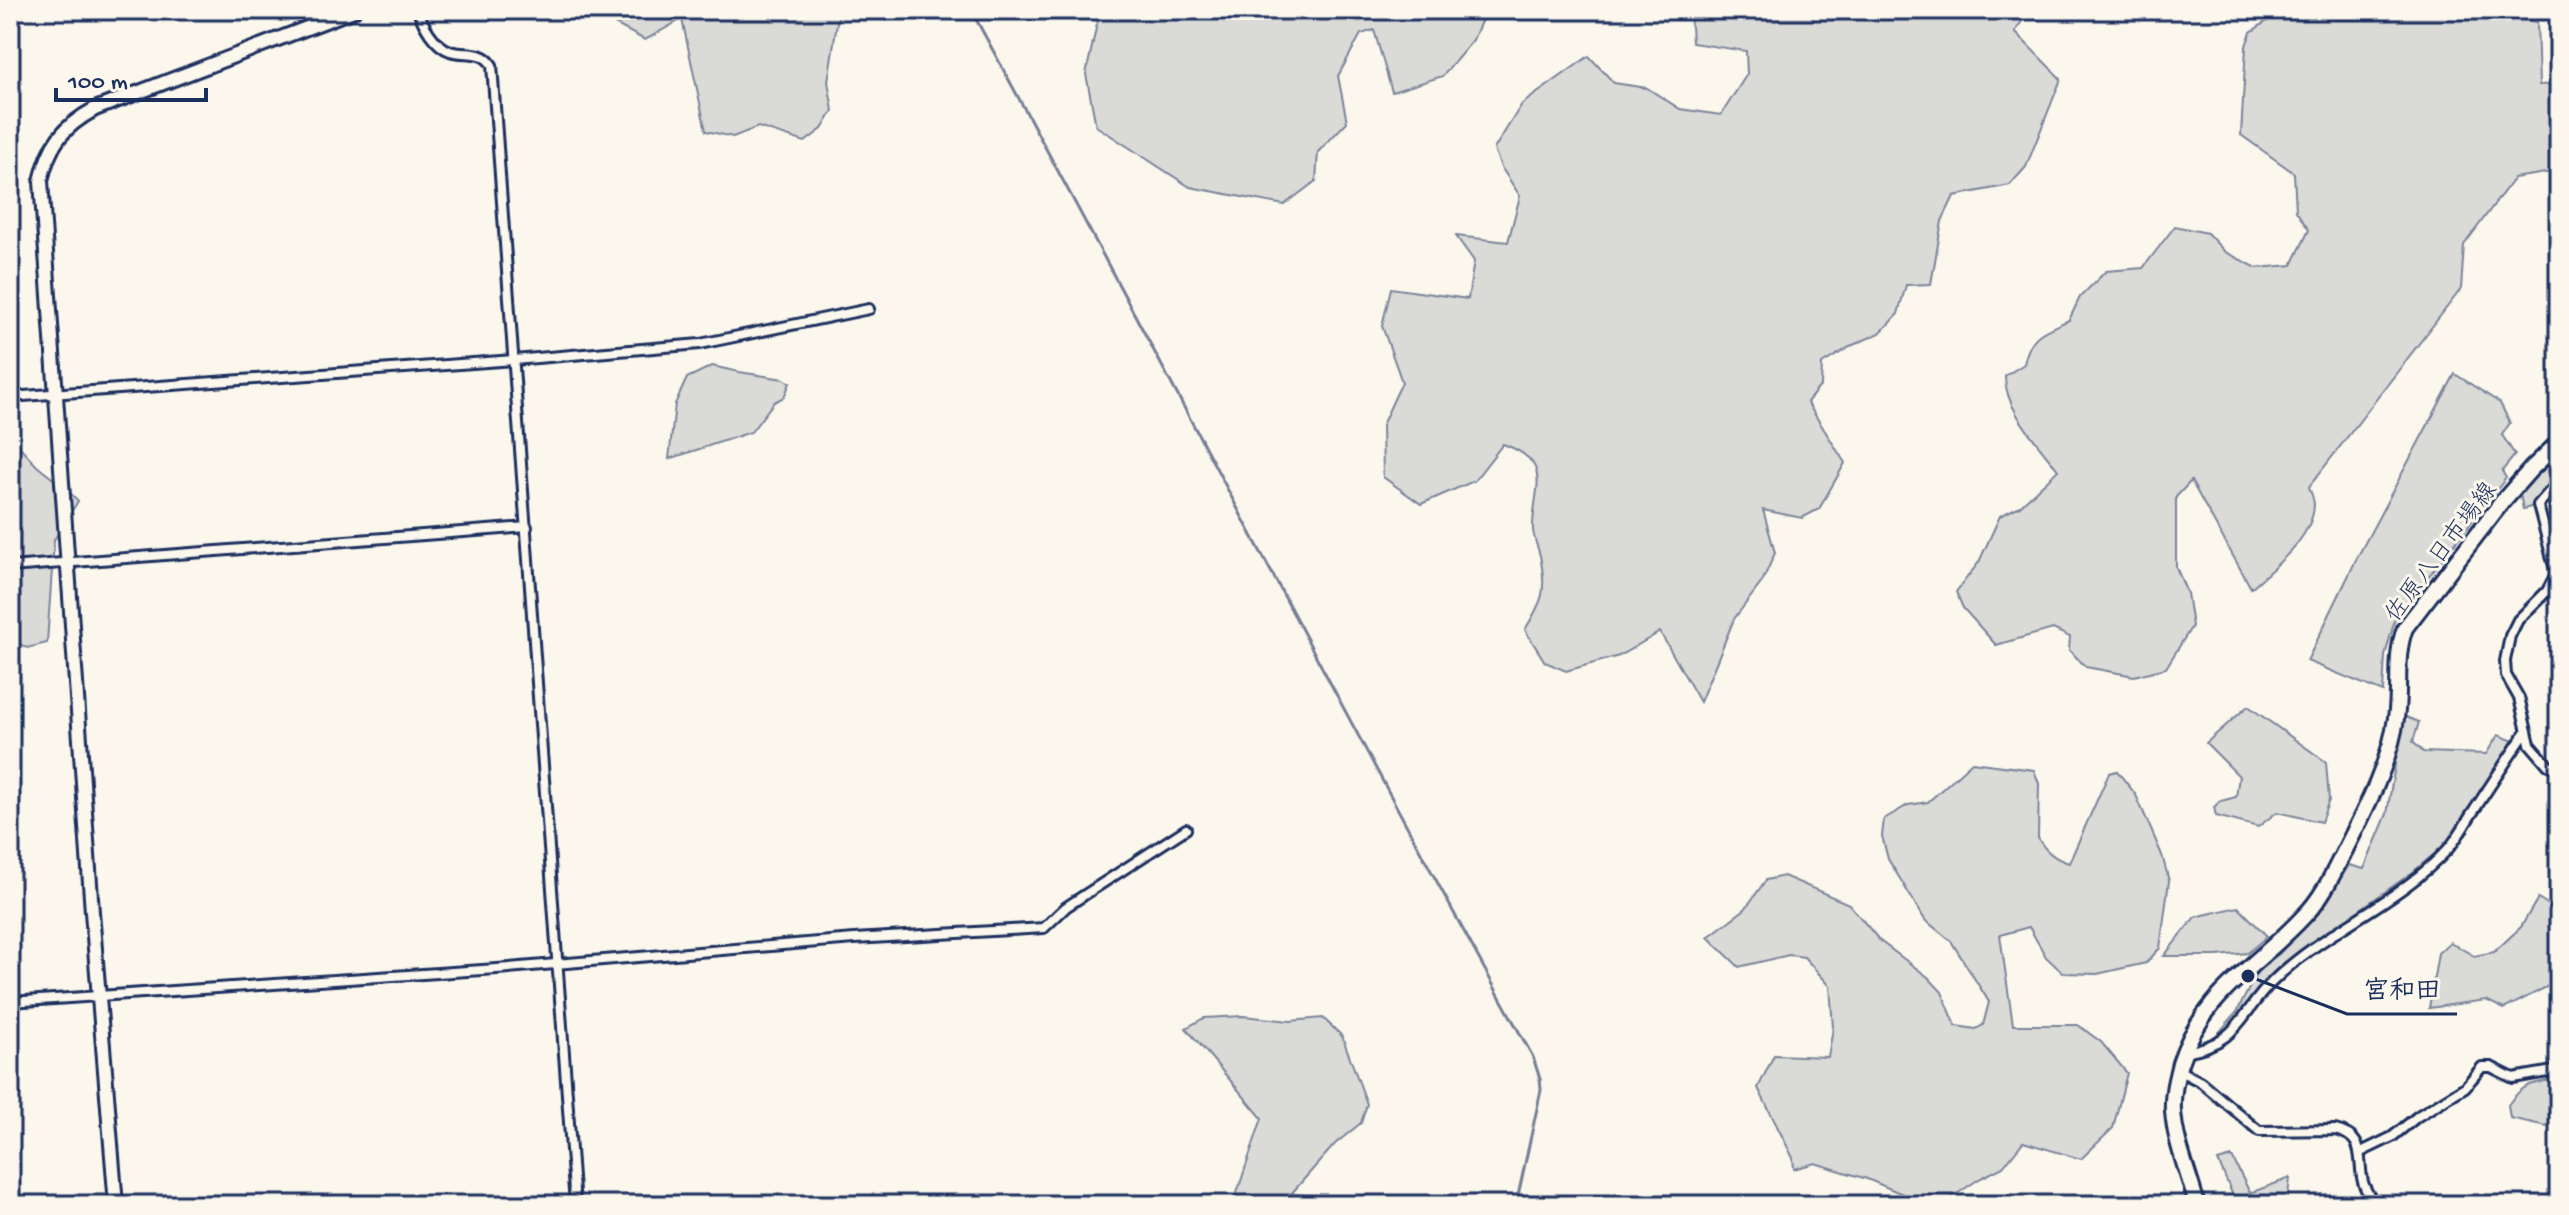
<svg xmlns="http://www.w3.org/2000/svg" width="2569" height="1215" font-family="'Gochi Hand','Klee One',sans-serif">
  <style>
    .green { fill: #dadad7; stroke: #7a849a; stroke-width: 2 }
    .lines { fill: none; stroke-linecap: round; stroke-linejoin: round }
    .stream { stroke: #747e96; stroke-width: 3 }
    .street-casing { stroke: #1b2f5e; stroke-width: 14 }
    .secondary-casing { stroke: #1b2f5e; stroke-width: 18 }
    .primary-casing { stroke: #1b2f5e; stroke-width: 20 }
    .street { stroke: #fbf7ec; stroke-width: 8 }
    .secondary { stroke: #fbf7ec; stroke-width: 12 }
    .primary { stroke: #fbf7ec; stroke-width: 14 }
    .labels { text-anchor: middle; stroke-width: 6; stroke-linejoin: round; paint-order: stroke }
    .street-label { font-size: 24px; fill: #1b2f5e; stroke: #fbf7ec }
    .leader { fill: none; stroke: #1b2f5e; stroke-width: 3 }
    .callout-dot { fill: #1b2f5e; stroke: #fbf7ec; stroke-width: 3 }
    .callout-label { font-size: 26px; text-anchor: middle; font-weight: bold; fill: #1b2f5e; stroke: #fbf7ec; stroke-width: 6; stroke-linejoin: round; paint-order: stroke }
  </style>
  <rect width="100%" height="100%" fill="#fbf7ec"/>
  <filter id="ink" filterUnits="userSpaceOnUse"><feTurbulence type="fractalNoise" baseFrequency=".0125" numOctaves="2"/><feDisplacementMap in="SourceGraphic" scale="16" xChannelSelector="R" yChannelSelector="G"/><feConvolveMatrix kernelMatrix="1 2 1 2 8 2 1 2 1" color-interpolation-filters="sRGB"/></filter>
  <g filter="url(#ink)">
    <g class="green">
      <polygon points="600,10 839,10 828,81 833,111 822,129 805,142 758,127 733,137 706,131 682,19 645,40 607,20"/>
      <polygon points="1100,10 1486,10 1473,40 1443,76 1392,92 1374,30 1361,34 1338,76 1347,122 1318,152 1316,181 1284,205 1190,187 1096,126 1086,74"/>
      <path d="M1690 10H2029L2015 32 2061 79 2026 167 2010 185 1954 196 1942 221 1931 284 1906 285 1898 314 1880 333 1853 345 1822 364 1821 385 1807 402 1845 463 1819 509 1802 518 1763 510 1775 553 1762 582 1734 619 1700 702 1660 632 1619 656 1566 671 1545 662 1525 630C1541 602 1547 595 1541 561 1540 551 1534 541 1533 530 1532 489 1556 463 1503 444L1474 481 1421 504 1383 477 1382 425 1402 382 1382 326 1391 288 1468 299 1474 261 1456 236 1508 242 1520 196 1501 167 1494 149 1522 104 1589 56 1614 83 1647 88 1680 109 1721 115 1747 74 1746 51 1692 43Z"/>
      <path d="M2365 10H2462L2537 22 2539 85 2559 84V171L2514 178 2464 245 2461 289 2309 487C2311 493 2314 499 2314 505 2313 538 2273 568 2251 588L2191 481 2176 497V567L2187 593 2192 626 2166 668 2134 676 2086 667 2069 650 2070 637 2053 629 1996 645 1963 608 1956 592 1979 562 2000 516 2020 506 2058 470C2039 444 2004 409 2005 376L2024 364C2030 334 2042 332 2069 320L2080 297 2106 271 2143 268 2175 226 2207 233 2225 252 2257 268 2292 265 2309 230 2296 211 2294 173 2241 135 2246 46 2251 32 2276 15 2310 11 2336 19H2356Z"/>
      <polygon points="712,366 739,372 784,379 790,383 784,397 774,402 751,432 669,459 675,404 687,378"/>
      <polygon points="2455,374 2500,403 2510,423 2502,435 2515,455 2502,471 2506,478 2395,619 2385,656 2383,692 2307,661 2358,556"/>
      <path d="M14 442C24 449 28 457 37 466 51 478 66 487 78 501L54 540 47 643 27 648 10 638V447Z"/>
      <polygon points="2559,457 2559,518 2547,503 2523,509 2520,494 2530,481"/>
      <polygon points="2248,706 2326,762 2329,800 2321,822 2277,812 2258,827 2216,816 2214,807 2221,801 2236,797 2239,776 2206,743"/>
      <polygon points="2403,716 2419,722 2413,742 2423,752 2486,754 2498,735 2514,741 2448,842 2413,872 2315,941 2270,979 2229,1031 2215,1037 2237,1012 2260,967 2279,954 2323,907 2349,865 2364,869 2387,814"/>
      <path d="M1972 762 2034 770 2039 784 2038 838C2045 851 2055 859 2069 863L2109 773 2117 771 2136 795 2162 855 2169 881 2160 948 2146 963 2097 974 2063 973 2046 957 2029 927 2000 935 2013 1025H2078L2101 1042 2127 1073 2113 1128 2081 1159 2023 1142 2003 1167 1979 1179 1945 1202 1912 1198 1867 1179 1815 1163 1794 1169 1793 1158 1758 1088 1774 1055 1828 1057 1833 1028 1830 986 1804 957 1789 955 1739 967 1708 937 1745 909 1766 880 1784 876 1849 904 1880 941 1928 977 1942 992 1956 1026 1976 1029 1983 1025 1989 1002 1951 941 1925 920 1888 859 1882 836 1884 819 1908 805 1928 802Z"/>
      <polygon points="2538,898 2559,911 2559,987 2554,983 2504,1009 2486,1000 2429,1008 2438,953 2450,942 2474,956 2494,952 2521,927"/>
      <polygon points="2238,907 2267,936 2248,953 2217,956 2164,956 2195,917"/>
      <polygon points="1243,1016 1290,1021 1323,1018 1342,1036 1367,1104 1361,1123 1335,1144 1291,1194 1334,1197 1356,1205 1233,1205 1262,1118 1186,1028 1204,1018"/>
      <path d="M2559 1079V1119L2546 1126 2510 1118 2508 1105C2524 1082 2533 1083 2559 1079Z"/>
      <polygon points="2232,1157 2250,1193 2290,1178 2287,1205 2237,1205 2218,1161"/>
    </g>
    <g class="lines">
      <path class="stream" d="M971 10C1161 358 1341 711 1533 1057L1540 1079 1541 1090 1516 1205"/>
      <g class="street-casing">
        <g id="street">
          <path d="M418 10C423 25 434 45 450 51 465 56 482 49 492 65L575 1205"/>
          <polyline points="10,397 514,360 700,344 869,309"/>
          <polyline points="2559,481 2538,505 2556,574 2547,591 2518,620 2510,636 2505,661 2506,675 2519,698 2530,744 2548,765 2559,770"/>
          <polyline points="10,567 527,527"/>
          <polyline points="10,1002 497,969 854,939 1044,928 1066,907 1186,829"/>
          <path d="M2184 1052C2239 1044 2239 1015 2272 982 2324 930 2398 904 2448 849 2458 838 2466 822 2475 809 2492 783 2509 757 2526 732"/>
          <path d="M2178 1070 2201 1082 2259 1131 2335 1130C2367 1137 2357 1159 2363 1182 2365 1190 2371 1198 2375 1205"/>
          <polyline points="2361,1152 2392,1137 2418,1116 2465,1087 2482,1067 2491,1067 2513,1078 2559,1070"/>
        </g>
      </g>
      <g class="secondary-casing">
        <path id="secondary" d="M116 1205 92 912 41 181C49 145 62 127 95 109L354 10"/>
      </g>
      <g class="primary-casing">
        <path id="primary" d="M2197 1205C2189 1174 2175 1143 2173 1111 2172 1094 2176 1079 2180 1063 2202 994 2258 966 2304 916 2320 900 2330 880 2340 860 2361 818 2390 765 2396 718 2401 688 2394 658 2405 628L2502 502 2531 469 2559 442"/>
      </g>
      <use href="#street" class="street"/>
      <use href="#secondary" class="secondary"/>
      <use href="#primary" class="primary"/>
    </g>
  </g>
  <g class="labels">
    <g class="street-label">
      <text transform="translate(2440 551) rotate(-53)" y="8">佐原八日市場線</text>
    </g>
  </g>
  <path class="leader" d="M2248 976L2347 1014H2457"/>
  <circle class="callout-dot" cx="2248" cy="976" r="8"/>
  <g class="callout-label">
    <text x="2402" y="998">宮和田</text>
  </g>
  <rect width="2569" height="1215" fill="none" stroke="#fbf7ec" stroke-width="40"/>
  <rect x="20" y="20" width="2529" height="1175" fill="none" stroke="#1b2f5e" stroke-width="3" filter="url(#ink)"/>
  <path d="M56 88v12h150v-12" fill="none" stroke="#1b2f5e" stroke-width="4"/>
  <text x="68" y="88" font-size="24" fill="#1b2f5e" stroke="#fbf7ec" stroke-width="6" paint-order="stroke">100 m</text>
</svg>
